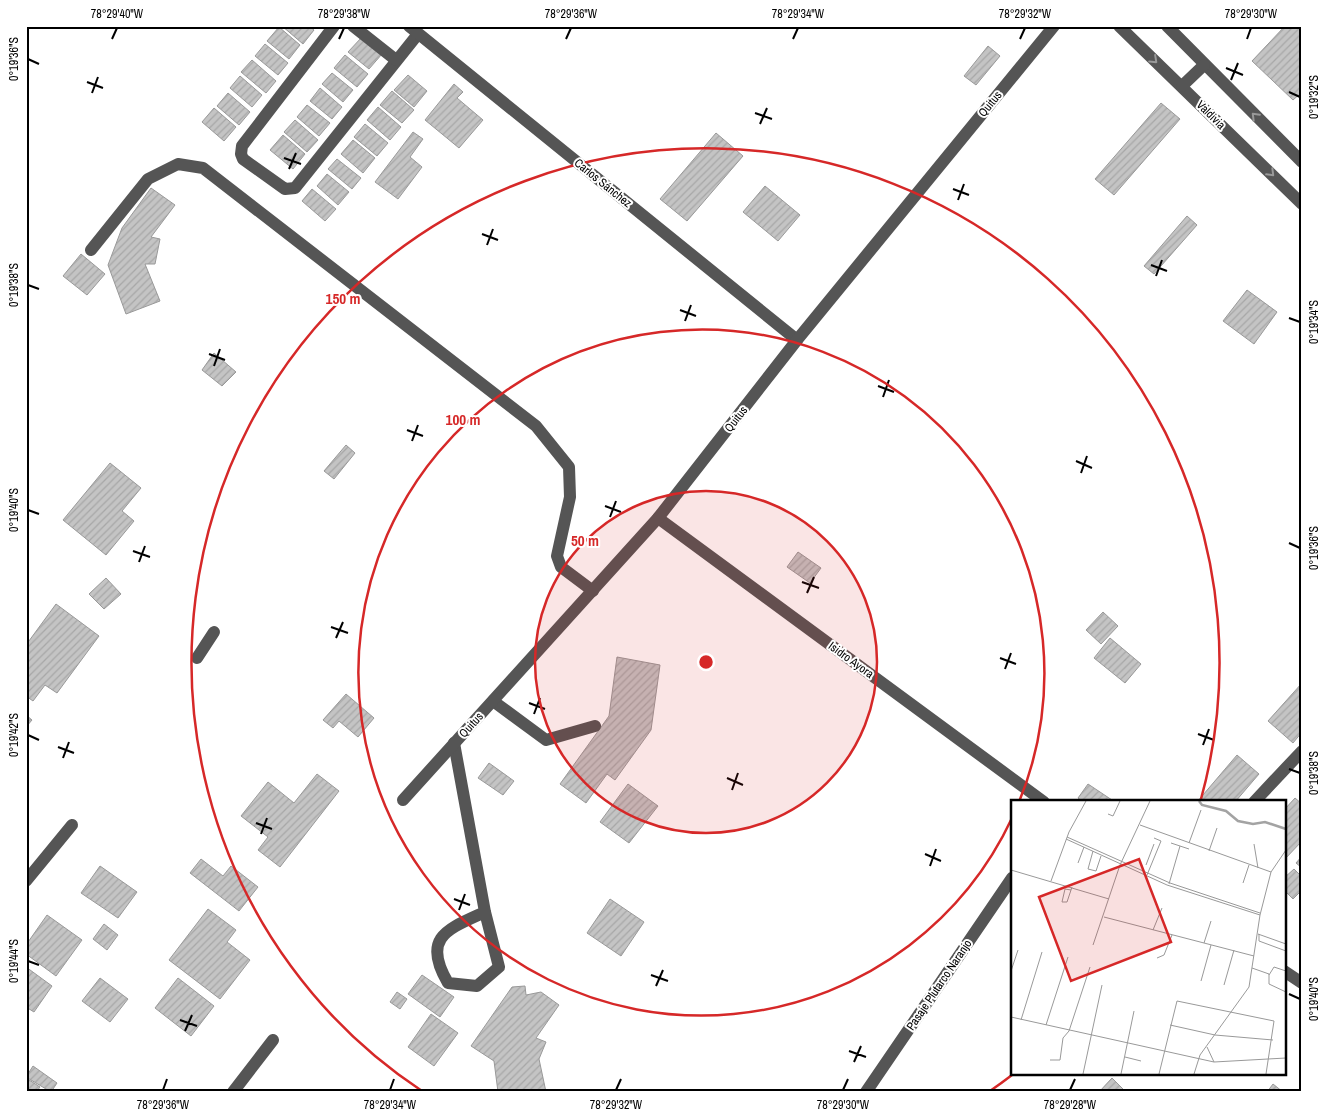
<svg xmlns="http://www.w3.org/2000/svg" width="1328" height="1118" font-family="'Archivo Narrow',sans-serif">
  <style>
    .building { fill: url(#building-hatch); stroke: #999 }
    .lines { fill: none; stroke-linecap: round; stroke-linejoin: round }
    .minor { stroke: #555; stroke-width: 12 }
    .oneway { stroke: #999 }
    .ticks { fill: none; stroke: #000; stroke-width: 2 }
    .ring { fill: none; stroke: #d62828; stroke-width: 2.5 }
    .labels { text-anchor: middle; stroke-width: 4; stroke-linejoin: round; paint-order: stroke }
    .street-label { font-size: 12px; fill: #000; stroke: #fff }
    .inset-river { fill: none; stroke: #a3a3a3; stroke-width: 2.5 }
    .inset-road { fill: none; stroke: #999; stroke-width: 1 }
    .view { fill: #d62828; fill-opacity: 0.15; stroke: #d62828; stroke-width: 2.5 }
    .inset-edge { fill: none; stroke: #000; stroke-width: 2.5 }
    .centre { fill: #d62828; stroke: #fff; stroke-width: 2.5 }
    .ring-label { font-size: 15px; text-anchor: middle; font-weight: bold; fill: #d62828; stroke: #fff; stroke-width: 4; stroke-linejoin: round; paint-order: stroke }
    .neatline { fill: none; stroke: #000; stroke-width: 2 }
    .ticks-label { font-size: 12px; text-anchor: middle; fill: #000 }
  </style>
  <defs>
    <pattern id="building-hatch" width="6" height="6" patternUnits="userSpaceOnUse" patternTransform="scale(1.25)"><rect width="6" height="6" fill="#c4c4c4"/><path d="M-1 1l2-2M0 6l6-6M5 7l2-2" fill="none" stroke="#a7a7a7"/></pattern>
  </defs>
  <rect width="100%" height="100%" fill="#fff"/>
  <g class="building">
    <polygon points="282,26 309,26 314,30 303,44"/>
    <polygon points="1285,26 1297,26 1302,31 1302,92 1293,100 1252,61"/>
    <polygon points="279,27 300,45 289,59 267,41"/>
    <polygon points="362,37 382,54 369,69 348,52"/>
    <polygon points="265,44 288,63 278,75 255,56"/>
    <polygon points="988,46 1000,56 976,85 964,76"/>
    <polygon points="345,55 368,74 357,87 334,68"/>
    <polygon points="252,60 276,81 266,93 241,72"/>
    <polygon points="332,73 353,90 343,102 322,84"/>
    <polygon points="408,75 427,91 414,107 394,90"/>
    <polygon points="240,76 262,95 252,107 230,88"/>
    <polygon points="454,84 463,92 457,98 483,120 459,148 425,120"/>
    <polygon points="320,88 342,107 332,119 310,101"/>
    <polygon points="392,91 414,110 402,123 380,105"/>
    <polygon points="228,93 250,112 239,125 217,106"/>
    <polygon points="1161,103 1180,119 1114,195 1095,179"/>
    <polygon points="307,105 330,123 319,136 297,117"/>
    <polygon points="378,107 401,127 390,140 367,120"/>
    <polygon points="214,108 236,127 224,141 202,122"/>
    <polygon points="295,120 318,140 307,152 284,132"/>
    <polygon points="365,124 388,143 377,156 354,137"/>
    <polygon points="413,132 423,139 410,157 422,167 398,199 375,182"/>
    <polygon points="716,133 743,156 687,221 660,199"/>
    <polygon points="283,135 305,154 293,169 270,150"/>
    <polygon points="353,140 375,158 363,173 341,154"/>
    <polygon points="337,159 361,178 352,189 328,169"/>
    <polygon points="327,174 349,192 338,205 317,186"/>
    <polygon points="765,186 800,215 778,241 743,212"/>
    <polygon points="151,188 175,205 151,237 160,239 155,264 145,264 160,301 126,314 108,265 122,228"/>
    <polygon points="312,189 336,209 325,221 302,201"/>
    <polygon points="1187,216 1197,225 1154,274 1144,266"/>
    <polygon points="81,254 105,274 87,295 63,276"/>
    <polygon points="1247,290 1277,312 1254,344 1223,321"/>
    <polygon points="214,353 236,372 222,386 202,370"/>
    <polygon points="346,445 355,453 334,479 324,471"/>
    <polygon points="110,463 141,488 122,511 134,521 106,555 63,520"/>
    <polygon points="798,552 821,568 810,583 787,567"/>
    <polygon points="106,578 121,594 104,609 89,594"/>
    <polygon points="56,604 99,636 57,693 45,685 33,701 26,696 26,645"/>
    <polygon points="1103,612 1118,626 1101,644 1086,630"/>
    <polygon points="1110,638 1141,664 1125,683 1094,658"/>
    <polygon points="617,657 660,665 651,730 615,780 607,774 586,803 560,784 609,716"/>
    <polygon points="1302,683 1302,732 1293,743 1268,721"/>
    <polygon points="346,694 374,718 358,737 339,721 333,728 323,720"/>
    <polygon points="26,715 32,720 26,727"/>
    <polygon points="1237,755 1259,774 1235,802 1197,802"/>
    <polygon points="489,763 514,781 503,795 478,778"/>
    <polygon points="317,774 339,791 280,867 258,850 268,837 241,816 268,782 294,803"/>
    <polygon points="628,784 658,806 629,843 600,822"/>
    <polygon points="1088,784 1112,800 1111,802 1083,802 1078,798"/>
    <polygon points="1295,798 1302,804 1302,841 1284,860 1284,810"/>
    <polygon points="1302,856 1302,868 1296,863"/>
    <polygon points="201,859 223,876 231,866 258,887 239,911 190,873"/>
    <polygon points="100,866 137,892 118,918 81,893"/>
    <polygon points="1294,869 1302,877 1302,890 1293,899 1284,890 1284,878"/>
    <polygon points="610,899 644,922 621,956 587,933"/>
    <polygon points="208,909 236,930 227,942 250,960 220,999 169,960"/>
    <polygon points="47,915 82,940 56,976 26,954 26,945"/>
    <polygon points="104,924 118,935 107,950 93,939"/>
    <polygon points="26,967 52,986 34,1012 26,1007"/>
    <polygon points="422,975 454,997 440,1017 408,994"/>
    <polygon points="100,978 128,999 110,1022 82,1001"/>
    <polygon points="178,978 214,1006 191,1036 155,1008"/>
    <polygon points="525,986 526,995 541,992 559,1005 536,1038 546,1042 539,1059 546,1092 498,1092 494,1061 471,1046 512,987"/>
    <polygon points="397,992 407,999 400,1009 390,1002"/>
    <polygon points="431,1014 458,1033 434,1066 408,1047"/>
    <polygon points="33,1066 57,1083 51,1092 26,1077"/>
    <polygon points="26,1078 40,1087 37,1091 38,1092 26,1092"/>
    <polygon points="1112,1078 1126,1092 1099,1092"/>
    <polygon points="1273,1084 1283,1092 1267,1092"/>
  </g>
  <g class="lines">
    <g class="minor">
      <polyline points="334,26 242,146 241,154 243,159 285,189 295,188 418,34"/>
      <polyline points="353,26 396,60"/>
      <polyline points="409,26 797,340"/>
      <polyline points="1119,26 1302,204"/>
      <polyline points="1167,26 1302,162"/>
      <polyline points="1182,86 1204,65"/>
      <polyline points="91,250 148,179 178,164 203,168 536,426 569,467 570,497 557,556 561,567 593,591"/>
      <polyline points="658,518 1044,802"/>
      <polyline points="197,658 214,632"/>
      <polyline points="493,701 546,740 595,726"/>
      <path d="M454 743 485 912 499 967 477 986 448 983C421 937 448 929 485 912"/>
      <polyline points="403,800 658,518 797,340 1054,26"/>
      <polyline points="1254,802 1302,751"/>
      <polyline points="26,881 72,825"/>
      <polyline points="1284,971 1302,983"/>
      <polyline points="233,1092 273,1040"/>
      <polyline points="866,1092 1012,878"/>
    </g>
  </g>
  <defs><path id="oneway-chevron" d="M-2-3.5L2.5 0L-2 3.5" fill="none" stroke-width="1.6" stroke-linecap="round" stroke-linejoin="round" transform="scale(1.25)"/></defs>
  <g class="oneway">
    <use href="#oneway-chevron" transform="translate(1154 60) rotate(43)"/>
    <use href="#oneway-chevron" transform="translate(1255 116) rotate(-135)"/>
    <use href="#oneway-chevron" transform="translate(1271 173) rotate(45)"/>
  </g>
  <path class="ticks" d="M112 39 117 28M339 39 344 28M566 39 571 28M793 39 798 28M1020 39 1025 28M1247 39 1251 28M28 59 39 64M1226 68 1243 75M1231 80 1238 63M87 82 103 88M1289 92 1300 97M92 93 98 77M755 113 772 119M760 124 767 108M284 158 301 164M289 169 296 153M953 189 969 195M958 200 964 184M482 234 498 240M487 245 493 229M1151 265 1167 271M1156 276 1162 260M28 285 39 289M680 310 696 316M1289 318 1300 322M685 321 691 305M209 354 225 360M214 366 220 349M878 386 894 392M883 397 889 380M407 430 423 436M412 441 418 425M1076 461 1092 468M1081 473 1087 456M605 506 621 512M28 510 39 514M610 517 616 501M1289 543 1300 548M133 551 150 557M139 562 145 546M802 582 819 588M807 593 814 577M331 627 348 633M336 638 343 622M1000 658 1016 664M1005 669 1011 653M529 703 545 709M534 714 540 698M1198 734 1214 740M28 735 39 740M1203 745 1209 729M58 747 74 753M63 758 69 742M1289 769 1300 773M727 778 743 785M732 790 738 773M256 823 272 829M261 834 267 818M925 854 941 861M930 866 936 849M454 899 470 905M459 910 465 894M28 961 39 965M651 975 668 981M656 986 663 970M1289 994 1300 999M180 1020 197 1026M185 1031 192 1015M849 1051 866 1057M854 1062 861 1046M163 1090 167 1079M390 1090 394 1079M616 1090 621 1079M843 1090 848 1079M1070 1090 1075 1079"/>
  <circle cx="706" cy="662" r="171" fill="#d62828" fill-opacity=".12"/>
  <g class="ring">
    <circle cx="706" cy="662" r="171"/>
    <path d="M1012 818A343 343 0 1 1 1019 802"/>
    <path d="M1012 1075A514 514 0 0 1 990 1091M422 1091A514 514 0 1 1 1201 799"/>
  </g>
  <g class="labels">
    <g class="street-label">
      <text transform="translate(990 104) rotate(-51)" y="4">Quitus</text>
      <text transform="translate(1211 115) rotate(45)" y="4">Valdivia</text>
      <text transform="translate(603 183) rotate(39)" y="4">Carlos Sánchez</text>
      <text transform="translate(736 419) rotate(-52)" y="4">Quitus</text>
      <text transform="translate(851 660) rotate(36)" y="4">Isidro Ayora</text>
      <text transform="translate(471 725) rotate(-48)" y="4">Quitus</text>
      <text transform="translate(939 985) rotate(-56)" y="4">Pasaje Plutarco Naranjo</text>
    </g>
  </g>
  <g transform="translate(1011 800)">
    <rect width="275" height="275" fill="#fff"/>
    <path class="inset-river" d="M188 1 191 5 215 11 227 21 242 24 254 22 275 29"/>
    <path class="inset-road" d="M97 14 102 16 109 1M129 25 260 72M56 37 159 83 249 113M55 39 156 85 249 115M160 43 178 49M178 43 190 10M243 44 247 68M82 51 77 69 85 71 90 56M198 51 206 28M67 63 73 47M135 65 143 44M0 70 98 99M136 75 150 41 143 38M40 81 58 32 75 1M232 83 238 65M158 84 169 46M60 90 54 89 51 102H56L61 87M93 117 243 156M142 130 151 108M247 134 275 144M248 134V141L275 151M193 143 200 121M82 145 109 65 139 1M146 158 153 155 161 135M241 168 258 174V184L275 192M0 171 7 150M258 175 263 167 275 171M190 181 200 145M213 185 223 150M0 217 203 262 275 258M10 220 31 152M35 225 57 157M159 225 204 235 262 240M196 247 203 262M114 257 130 261M39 260H49L52 238 58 231 79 167M72 274 91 185M110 274 123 211M148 274 166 201 263 221 255 274M183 274 189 255 238 187 249 115 260 72 275 50"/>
    <path class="view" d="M128 59 160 142 60 181 28 97Z"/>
    <rect width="275" height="275" class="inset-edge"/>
  </g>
  <circle cx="706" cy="662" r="8" class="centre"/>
  <g class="ring-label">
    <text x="343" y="304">150 m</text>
    <text x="463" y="425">100 m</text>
    <text x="585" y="546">50 m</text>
  </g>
  <rect width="1328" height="1118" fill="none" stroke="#ffffff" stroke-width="55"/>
  <rect x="28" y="28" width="1272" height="1062" class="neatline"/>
  <g class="ticks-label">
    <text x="117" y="18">78°29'40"W</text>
    <text x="344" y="18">78°29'38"W</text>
    <text x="571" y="18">78°29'36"W</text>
    <text x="798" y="18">78°29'34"W</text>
    <text x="1025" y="18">78°29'32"W</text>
    <text x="1251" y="18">78°29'30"W</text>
    <text transform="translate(14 59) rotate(-90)" y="4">0°19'36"S</text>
    <text transform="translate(1314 97) rotate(-90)" y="4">0°19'32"S</text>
    <text transform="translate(14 285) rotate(-90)" y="4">0°19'38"S</text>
    <text transform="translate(1314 322) rotate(-90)" y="4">0°19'34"S</text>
    <text transform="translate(14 510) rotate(-90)" y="4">0°19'40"S</text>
    <text transform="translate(1314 548) rotate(-90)" y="4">0°19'36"S</text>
    <text transform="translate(14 735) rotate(-90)" y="4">0°19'42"S</text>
    <text transform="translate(1314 773) rotate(-90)" y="4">0°19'38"S</text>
    <text transform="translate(14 961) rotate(-90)" y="4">0°19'44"S</text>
    <text transform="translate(1314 999) rotate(-90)" y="4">0°19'40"S</text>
    <text x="163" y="1109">78°29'36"W</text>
    <text x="390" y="1109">78°29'34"W</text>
    <text x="616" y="1109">78°29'32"W</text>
    <text x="843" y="1109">78°29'30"W</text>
    <text x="1070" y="1109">78°29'28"W</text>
  </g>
</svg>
